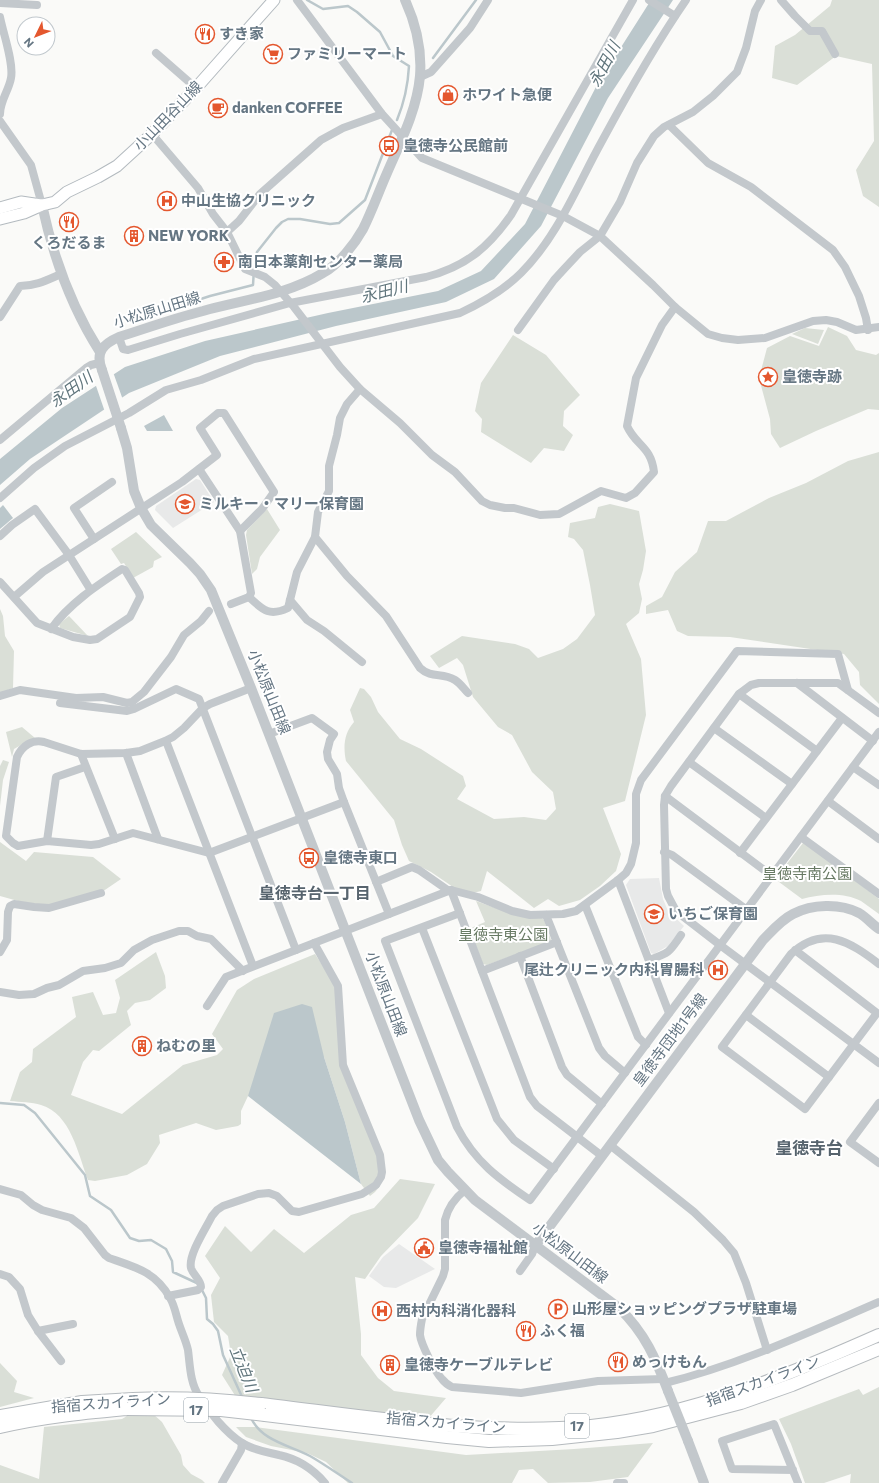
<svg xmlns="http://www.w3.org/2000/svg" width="879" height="1483" font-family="Commissioner,'Noto Sans JP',sans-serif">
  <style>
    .built { fill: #e8e9e9 }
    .green { fill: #dadfd7 }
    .water { fill: #bbc7cb }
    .pier { fill: #fafaf8 }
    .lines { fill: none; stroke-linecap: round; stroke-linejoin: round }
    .stream { stroke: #bbc7cb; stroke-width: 2.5 }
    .secondary-casing { stroke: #b3babf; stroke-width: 13 }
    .primary-casing { stroke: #b5babe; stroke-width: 14 }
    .minor { stroke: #c3c8cc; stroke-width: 8 }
    .tertiary { stroke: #c3c8cc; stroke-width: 10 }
    .secondary { stroke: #fff; stroke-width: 11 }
    .primary { stroke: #fff; stroke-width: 12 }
    .primary-bridge-casing { stroke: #b5babe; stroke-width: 14; stroke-linecap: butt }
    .tertiary-bridge { stroke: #c3c8cc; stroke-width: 10 }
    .primary-bridge { stroke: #fff; stroke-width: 12 }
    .labels { text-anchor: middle; stroke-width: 4; stroke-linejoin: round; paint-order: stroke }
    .shield { fill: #fff; stroke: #939fa8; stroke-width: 1 }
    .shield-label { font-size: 14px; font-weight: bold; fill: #657683 }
    .poi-label { font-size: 15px; font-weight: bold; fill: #657683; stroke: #fff; text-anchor: start }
    .street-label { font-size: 15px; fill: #657683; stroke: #fff }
    .park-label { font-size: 15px; fill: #687a64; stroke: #fff }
    .water-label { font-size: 16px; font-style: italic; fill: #60757c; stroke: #fff }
    .neighbourhood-label { font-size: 16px; font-weight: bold; fill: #57646e; stroke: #fff }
    .quarter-label { font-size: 17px; font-weight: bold; fill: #57646e; stroke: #fff }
  </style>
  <rect width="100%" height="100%" fill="#fafaf8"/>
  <g class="built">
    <polygon points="196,479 200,480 214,502 173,528 155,510 156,506"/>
    <polygon points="659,878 663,899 668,911 684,926 668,946 654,954 651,953 626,885 630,879"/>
    <polygon points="399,1244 435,1269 396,1288 384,1287 369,1276 383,1257"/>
  </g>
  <g class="green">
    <polygon points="832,0 879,0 879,207 863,196 856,170 874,141 872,64 836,56 797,85 772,78 775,46 795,35 830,6"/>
    <polygon points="828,327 847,336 856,350 876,355 879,353 879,410 868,409 816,431 780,448 771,434 770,419 759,378 767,348 790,336 819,346"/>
    <polygon points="805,328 824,330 818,344 792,334"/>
    <polygon points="513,335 546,355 580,395 564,411 563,426 573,435 564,451 544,448 531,463 481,432 482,419 475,411 481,383"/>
    <polygon points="879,452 879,704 860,685 859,672 844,654 730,637 688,636 677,631 668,610 646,614 646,606 662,597 675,572 697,552 708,521 726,521 769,498 806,483 848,461"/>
    <path d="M610 504 639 511 646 551 643 570 639 584 642 599 639 613 626 624 641 659 646 715 625 801 603 808 621 854 616 871 600 886 580 900 559 906 548 899 534 908 487 871 481 891 473 893 456 889 431 872 409 861 402 845 394 820 346 761C343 747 344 733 354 722L350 710 360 688 364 689 371 697 378 712 400 739 421 749 463 776 466 786 457 799 494 819 524 817 546 820 556 809 553 792 532 772 512 735 498 727 473 697 463 665 457 658 439 668 430 656 462 636 515 644 529 649 538 658 563 649 577 639 595 615 590 585 583 550 574 539 568 537 570 523 595 518 598 507Z"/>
    <polygon points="267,509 280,530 260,557 257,569 252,574 246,535 247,530"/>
    <polygon points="136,532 162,557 154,561 153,567 133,578 124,563 121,564 111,549"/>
    <polygon points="0,609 3,616 5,636 14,651 13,688 0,693"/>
    <polygon points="69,616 88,636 60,628 59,624"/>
    <polygon points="22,727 35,738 28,741 14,749 12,757 6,732"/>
    <polygon points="3,760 9,762 3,780 0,806 0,766"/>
    <polygon points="0,842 26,861 34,852 93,857 121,879 99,894 43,908 0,896"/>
    <path d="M803 843H806L879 899V914C873 910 867 905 861 901 844 892 820 894 802 899L775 879Z"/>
    <polygon points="476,901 515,915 542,918 544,920 551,940 550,942 487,965 483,964 470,930 471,928 485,922"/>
    <path d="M156 952 165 976 166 988 150 1000 135 1003 127 1011 131 1025 99 1051 93 1050 83 1062 71 1095 122 1114 183 1065 217 1055 223 1049 212 1034 237 990 254 979 315 954 336 986 344 1068 377 1153 380 1186 375 1192 370 1196 361 1184 345 1122 324 1057 248 1096 241 1111V1124L238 1126 216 1130 196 1123 159 1135 160 1143 147 1164 127 1175 95 1181 88 1180C78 1154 71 1114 41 1105 32 1102 20 1102 10 1101L20 1072 32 1062 33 1049 76 1017 72 997 93 992 103 1015 116 1013 120 998 115 980Z"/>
    <polygon points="400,1179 435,1184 418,1218 381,1256 365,1279 355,1277 361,1334 361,1355 378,1378 394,1391 446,1398 428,1419 236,1397 222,1375 231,1355 228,1336 214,1322 211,1295 220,1278 205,1256 225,1226 251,1252 274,1229 304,1253 351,1215 374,1208"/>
    <polygon points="0,1363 17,1381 14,1392 34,1398 0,1407"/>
    <polygon points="879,1387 879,1483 850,1483 851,1474 824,1483 805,1483 791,1444 779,1419 859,1389 863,1395"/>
    <polygon points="153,1414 162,1422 181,1455 183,1465 191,1474 202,1480 205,1483 0,1483 0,1465 39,1479 44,1427 122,1419 127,1416"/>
    <polygon points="236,1427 255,1427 466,1455 574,1449 653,1443 628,1477 590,1482 548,1483 533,1469 519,1470 512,1483 348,1483 326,1462 307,1453 271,1446 246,1437"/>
  </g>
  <g class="water">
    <polygon points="651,0 673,0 608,98 541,226 494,279 446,302 336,326 220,356 129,393 30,459 0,485 0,459 62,408 125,367 205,341 328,313 438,291 481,271 525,224 597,85"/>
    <polygon points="164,415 173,431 147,431 144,426"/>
    <polygon points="3,505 13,518 0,529 0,508"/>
    <polygon points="302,1004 312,1007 324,1057 345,1122 361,1184 248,1096 274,1013"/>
  </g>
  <polygon class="pier" points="113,372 123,400 105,412 95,383"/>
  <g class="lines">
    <g class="stream">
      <path d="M307 0 323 9 348 6 357 12 380 32 393 56 409 66C408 85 404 103 397 120"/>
      <polyline points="433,58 476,0"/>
      <polyline points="149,316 210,296 253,285 254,269 257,252 276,228 282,222 288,219 300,219 330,224 339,223 365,200 392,130"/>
      <polyline points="0,1103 24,1105 35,1113 85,1175 90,1196 111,1210 130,1238 139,1241 151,1240 166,1249 172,1261 173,1272 199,1284"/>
      <polyline points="201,1288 206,1298 207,1319 213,1324 218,1331 223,1355 243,1399"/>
      <path d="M251 1418C262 1441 289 1445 310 1456 324 1464 338 1474 352 1483"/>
    </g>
    <g class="secondary-casing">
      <g id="secondary">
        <polyline points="0,208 21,202 41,205"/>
        <polyline points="0,219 24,213 42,205 55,202 67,192 98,177 117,166 152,134 196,88 274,0"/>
      </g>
    </g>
    <g class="primary-casing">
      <g id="primary">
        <path d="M261 1404C370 1417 481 1436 591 1426 690 1416 789 1375 879 1335"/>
        <polyline points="265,1415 447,1437 489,1441 552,1439 617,1432 653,1426 741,1403 792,1385 879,1349"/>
        <polyline points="0,1416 82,1402 133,1399"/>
        <path d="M0 1427C41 1417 85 1413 127 1409"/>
      </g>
    </g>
    <g class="minor">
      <polyline points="297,0 382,114 422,158 563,216 600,236 653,285 675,307 708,334 722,338 738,340 765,338 813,321 826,320 837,322 856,330 879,327"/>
      <polyline points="649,0 675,16"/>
      <polyline points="781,0 795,16 810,31 822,31 835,54"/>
      <polyline points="0,3 37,5"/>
      <path d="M0 17C3 33 14 63 11 78 9 90 0 101 0 114"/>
      <polyline points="156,53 196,88"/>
      <polyline points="420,77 431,72 470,28 488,0"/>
      <polyline points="0,121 31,165 42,205"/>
      <polyline points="669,125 708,163 751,187 833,250 845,267 859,296 866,318 868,330"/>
      <path d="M152 134 198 188 213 214 227 232 245 269 265 277 275 285 294 307 340 367 360 389 400 423 432 455 455 472 482 501 490 505 505 508H514L540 515 559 514 601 491 626 498 635 493 654 472C651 446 636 446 627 426L636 378 662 325 675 307"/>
      <polyline points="227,232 239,221 260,194 321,140 343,128 382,114"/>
      <path d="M0 317 20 286C36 286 47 280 61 274"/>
      <polyline points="518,330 554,280 565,268 580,252 600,236 620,202 637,163 654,136 664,127 693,112 713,96 737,72 746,48 755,11 761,0"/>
      <path d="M119 337 123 349 128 350 180 334 290 303 426 277C465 267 488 248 511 215L633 0"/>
      <path d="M360 389 347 404 340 418 337 435 329 466V491L318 512 315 537 347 576 386 616 420 668C432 679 442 672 455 680 460 683 464 689 468 693"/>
      <polyline points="0,440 86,368 91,365 99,363"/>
      <polyline points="199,469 240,531 251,593 249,597 231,604"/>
      <path d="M0 498 34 468 65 446 129 413 166 390 201 380 254 359 460 313C481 303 504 290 521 273 558 236 577 186 602 141 628 93 655 45 686 0"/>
      <polyline points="0,536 12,525 35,509 69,555 90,589"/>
      <polyline points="94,539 74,508 112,482"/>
      <path d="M0 582 37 623 73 637 90 640 97 639 130 617 140 597 139 593 125 570 122 569C96 586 69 604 51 629"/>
      <polyline points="14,597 43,572 182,482 217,455 200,428 218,413 224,413 274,492 262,509 240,531"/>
      <path d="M249 597C263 610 269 617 288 608L297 572 315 537"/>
      <polyline points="290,600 307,620 324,631 362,662"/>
      <polyline points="797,683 873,741"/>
      <path d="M251 688 210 704 203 708 184 728 173 737 165 741 140 751 126 753 81 754 44 742C32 739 22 746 17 757L6 836 13 843 18 846 47 841 91 845 99 844 133 833 209 853 344 802"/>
      <polyline points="739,694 817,751"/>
      <polyline points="0,696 20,690 76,698 103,697 127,703 132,702 144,692 171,657 184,635 201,621 209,611"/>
      <polyline points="60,703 127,711 134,709 176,689 199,699 296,950"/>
      <polyline points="879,713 838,683 759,683 751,685 739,694 671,786 665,796 664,805 666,889 668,896 676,911 720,945 879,1063"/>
      <polyline points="714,728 792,784"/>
      <polyline points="269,734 312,718 334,734 330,740 327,752 328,759 337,774 339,788 344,802 389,914"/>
      <polyline points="166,741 253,966"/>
      <polyline points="126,753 158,839"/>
      <polyline points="81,754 115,839"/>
      <polyline points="689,762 766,818"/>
      <polyline points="853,767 879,785"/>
      <polyline points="665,796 772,876"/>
      <polyline points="828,801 879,839"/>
      <polyline points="801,837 879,894"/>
      <polyline points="47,841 56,777 85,767"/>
      <polyline points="664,852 672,855 747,910"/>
      <polyline points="740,853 842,718"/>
      <polyline points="618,880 669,1013"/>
      <polyline points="376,882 412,867 419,870 449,891"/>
      <polyline points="451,890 530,1097 537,1106 602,1156"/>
      <polyline points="585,905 638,1037 646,1045"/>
      <path d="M460 913 385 941 457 1127C475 1162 499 1179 530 1200L879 732"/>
      <polyline points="546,915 599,1048 605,1056 625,1073"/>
      <polyline points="422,928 497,1119 514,1140 554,1169"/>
      <path d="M795 950 877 1013 805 1109 722 1047 791 954C823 924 850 942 879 964"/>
      <polyline points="0,952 7,940 8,912 10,906 14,904 34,907 49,908 101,893"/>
      <polyline points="520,956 562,1067 567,1075 602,1104"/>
      <path d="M649 960C669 953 669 953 681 935"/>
      <polyline points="482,971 557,942"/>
      <polyline points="0,992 19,995 34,994 47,988 59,985 83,971 105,968 121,963 134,950 152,940 179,931 188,931 197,936 211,939 243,971"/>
      <polyline points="207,1006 226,977 451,890 478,897 512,911 530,915 563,914 576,911 618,880 626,873 631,864 636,843 636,794 641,780 737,651 838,654 848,690"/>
      <polyline points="746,1015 829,1077"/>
      <polyline points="879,1103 850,1142 879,1163"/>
      <polyline points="610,1145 694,1212 723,1240 734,1253 746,1283 767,1350"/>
      <path d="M0 1189 21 1195 33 1205 42 1210 71 1218 84 1228 105 1255 109 1258C135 1267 156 1272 170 1298 175 1306 176 1316 179 1324 182 1333 186 1341 188 1350 190 1365 190 1383 199 1396 209 1412 226 1433 242 1443 253 1450 267 1452 279 1455 298 1459 313 1469 325 1483"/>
      <path d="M465 1190C455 1198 448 1207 445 1220V1269L443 1276 422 1319C421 1324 420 1329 420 1335 421 1344 435 1372 442 1379 445 1383 448 1385 452 1387L521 1393 598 1381 663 1379"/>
      <polyline points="520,1271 532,1254 535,1246"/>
      <polyline points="0,1274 9,1277 20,1289 28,1315 38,1331 61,1361"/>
      <path d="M168 1296 198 1290 201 1287C201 1280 193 1275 191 1268 188 1255 206 1228 212 1216L217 1210 223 1206 258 1194 269 1193 277 1196 292 1211 299 1212 362 1194 376 1185 381 1177 382 1172 380 1155 343 1065 338 986 314 943"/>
      <polyline points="38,1331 73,1324"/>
      <path d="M665 1383C739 1365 809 1332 879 1302"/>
      <polyline points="793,1470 732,1469 722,1441 774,1424 798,1483"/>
      <polyline points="222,1483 241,1450 242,1443"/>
      <polyline points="617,1483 624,1483"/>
    </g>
    <g class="tertiary">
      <path d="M42 205C53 256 72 308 100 352"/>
      <path d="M102 370C95 352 103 344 119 337 147 328 175 318 203 311 243 300 287 295 323 273 339 264 354 245 363 229 372 211 379 191 387 173 400 143 417 110 420 76 422 50 416 24 405 0"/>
      <path d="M121 428 127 448 134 491 141 508 151 525 190 563 200 574 211 590 251 688 419 1120 438 1160 448 1172 475 1200 619 1308C645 1333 656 1359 668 1391"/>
      <path d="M535 1246 763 940C772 931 781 920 793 914 812 904 840 903 859 913 866 917 872 924 879 929"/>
      <polyline points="688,1441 704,1483"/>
    </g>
    <use href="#secondary" class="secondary"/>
    <use href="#primary" class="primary"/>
    <g class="primary-bridge-casing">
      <g id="primary-bridge">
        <path d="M133 1399C176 1397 218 1399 261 1404"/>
        <polyline points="127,1409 221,1410 265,1415"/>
      </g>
    </g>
    <g class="tertiary-bridge">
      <polyline points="102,370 121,428"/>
      <polyline points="668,1391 688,1441"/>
    </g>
    <use href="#primary-bridge" class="primary-bridge"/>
  </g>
  <defs>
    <g id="restaurant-ring" transform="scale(1)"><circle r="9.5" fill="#fff" stroke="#e4572e" stroke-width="1.5"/><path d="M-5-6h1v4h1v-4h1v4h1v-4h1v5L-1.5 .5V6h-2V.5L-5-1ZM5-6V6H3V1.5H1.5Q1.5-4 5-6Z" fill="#e4572e"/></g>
    <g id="supermarket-ring" transform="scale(1)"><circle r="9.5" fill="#fff" stroke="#e4572e" stroke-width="1.5"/><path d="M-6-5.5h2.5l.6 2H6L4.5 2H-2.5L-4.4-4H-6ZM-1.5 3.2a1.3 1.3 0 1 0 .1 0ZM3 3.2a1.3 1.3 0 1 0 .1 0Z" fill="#e4572e"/></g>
    <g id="shop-ring" transform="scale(1)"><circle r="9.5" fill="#fff" stroke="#e4572e" stroke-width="1.5"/><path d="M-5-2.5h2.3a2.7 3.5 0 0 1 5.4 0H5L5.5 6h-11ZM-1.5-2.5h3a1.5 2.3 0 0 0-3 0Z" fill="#e4572e"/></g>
    <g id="cafe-ring" transform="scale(1)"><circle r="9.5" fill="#fff" stroke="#e4572e" stroke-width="1.5"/><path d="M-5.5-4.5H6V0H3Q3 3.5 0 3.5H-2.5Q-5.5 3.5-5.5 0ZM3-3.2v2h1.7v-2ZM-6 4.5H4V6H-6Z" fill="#e4572e"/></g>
    <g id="bus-ring" transform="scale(1)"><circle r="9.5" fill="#fff" stroke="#e4572e" stroke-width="1.5"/><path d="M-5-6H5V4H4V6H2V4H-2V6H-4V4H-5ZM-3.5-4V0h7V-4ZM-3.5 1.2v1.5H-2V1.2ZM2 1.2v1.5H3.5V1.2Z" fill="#e4572e"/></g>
    <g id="hospital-ring" transform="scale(1)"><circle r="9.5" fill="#fff" stroke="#e4572e" stroke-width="1.5"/><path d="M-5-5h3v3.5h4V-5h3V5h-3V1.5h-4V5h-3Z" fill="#e4572e"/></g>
    <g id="building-ring" transform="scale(1)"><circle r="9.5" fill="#fff" stroke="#e4572e" stroke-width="1.5"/><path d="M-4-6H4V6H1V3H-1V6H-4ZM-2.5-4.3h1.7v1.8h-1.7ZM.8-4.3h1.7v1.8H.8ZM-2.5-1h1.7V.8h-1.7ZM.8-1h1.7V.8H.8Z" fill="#e4572e"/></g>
    <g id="pharmacy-ring" transform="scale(1)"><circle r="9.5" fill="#fff" stroke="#e4572e" stroke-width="1.5"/><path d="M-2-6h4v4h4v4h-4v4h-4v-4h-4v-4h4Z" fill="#e4572e"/></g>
    <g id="sight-ring" transform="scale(1)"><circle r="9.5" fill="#fff" stroke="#e4572e" stroke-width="1.5"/><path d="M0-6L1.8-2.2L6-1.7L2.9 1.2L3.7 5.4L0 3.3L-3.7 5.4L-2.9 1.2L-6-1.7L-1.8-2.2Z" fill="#e4572e"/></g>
    <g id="school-ring" transform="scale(1)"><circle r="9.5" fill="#fff" stroke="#e4572e" stroke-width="1.5"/><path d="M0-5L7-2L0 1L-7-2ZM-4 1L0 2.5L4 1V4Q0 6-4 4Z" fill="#e4572e"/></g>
    <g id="civic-ring" transform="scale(1)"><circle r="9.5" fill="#fff" stroke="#e4572e" stroke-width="1.5"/><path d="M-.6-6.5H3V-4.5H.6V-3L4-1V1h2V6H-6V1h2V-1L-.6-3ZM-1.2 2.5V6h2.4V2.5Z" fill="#e4572e"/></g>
    <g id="parking-ring" transform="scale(1)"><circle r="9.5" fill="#fff" stroke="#e4572e" stroke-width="1.5"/><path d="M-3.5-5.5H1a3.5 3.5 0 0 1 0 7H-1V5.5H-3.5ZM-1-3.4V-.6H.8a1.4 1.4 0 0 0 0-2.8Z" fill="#e4572e"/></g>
  </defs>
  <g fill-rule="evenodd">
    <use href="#restaurant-ring" x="205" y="34"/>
    <use href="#supermarket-ring" x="273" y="54"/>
    <use href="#shop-ring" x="448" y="95"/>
    <use href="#cafe-ring" x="218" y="108"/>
    <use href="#bus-ring" x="389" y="146"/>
    <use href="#hospital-ring" x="167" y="201"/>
    <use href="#restaurant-ring" x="69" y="222"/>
    <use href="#building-ring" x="134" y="236"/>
    <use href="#pharmacy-ring" x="224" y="262"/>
    <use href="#sight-ring" x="768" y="377"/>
    <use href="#school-ring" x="185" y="504"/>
    <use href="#bus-ring" x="309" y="858"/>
    <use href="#school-ring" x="654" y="914"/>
    <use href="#hospital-ring" x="718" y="970"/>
    <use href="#building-ring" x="142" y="1046"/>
    <use href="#civic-ring" x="424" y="1248"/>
    <use href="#parking-ring" x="558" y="1309"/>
    <use href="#hospital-ring" x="382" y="1311"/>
    <use href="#restaurant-ring" x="526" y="1331"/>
    <use href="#restaurant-ring" x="618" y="1362"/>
    <use href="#building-ring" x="390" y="1365"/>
  </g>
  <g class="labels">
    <g class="shield">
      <rect x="184" y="1398" width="24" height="24" rx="3"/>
      <rect x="565" y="1414" width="24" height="24" rx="3"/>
    </g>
    <g class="shield-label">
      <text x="196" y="1415">17</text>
      <text x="577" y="1431">17</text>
    </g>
    <g class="poi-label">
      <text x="219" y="39">すき家</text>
      <text x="287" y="59">ファミリーマート</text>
      <text x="462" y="100">ホワイト急便</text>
      <text x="232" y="113">danken COFFEE</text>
      <text x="403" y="151">皇徳寺公民館前</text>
      <text x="181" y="206">中山生協クリニック</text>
      <text x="148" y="241">NEW YORK</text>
      <text x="69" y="248" text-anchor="middle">くろだるま</text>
      <text x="238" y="267">南日本薬剤センター薬局</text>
      <text x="782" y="382">皇徳寺跡</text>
      <text x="199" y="509">ミルキー・マリー保育園</text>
      <text x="323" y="863">皇徳寺東口</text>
      <text x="668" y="919">いちご保育園</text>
      <text x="704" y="975" text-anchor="end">尾辻クリニック内科胃腸科</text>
      <text x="156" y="1051">ねむの里</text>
      <text x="438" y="1253">皇徳寺福祉館</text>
      <text x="572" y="1314">山形屋ショッピングプラザ駐車場</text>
      <text x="396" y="1316">西村内科消化器科</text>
      <text x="540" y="1336">ふく福</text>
      <text x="632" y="1367">めっけもん</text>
      <text x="404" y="1370">皇徳寺ケーブルテレビ</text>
    </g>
    <g class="street-label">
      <text transform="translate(168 116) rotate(-46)" y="5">小山田谷山線</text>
      <text transform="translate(157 310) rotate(-17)" y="5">小松原山田線</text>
      <text transform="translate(269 692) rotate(68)" y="5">小松原山田線</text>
      <text transform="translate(386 994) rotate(69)" y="5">小松原山田線</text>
      <text transform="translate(670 1040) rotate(-53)" y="5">皇徳寺団地1号線</text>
      <text transform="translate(570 1253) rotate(37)" y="5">小松原山田線</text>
      <text transform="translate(763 1381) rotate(-20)" y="5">指宿スカイライン</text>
      <text transform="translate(111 1403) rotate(-4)" y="5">指宿スカイライン</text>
      <text transform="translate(446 1423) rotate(5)" y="5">指宿スカイライン</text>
    </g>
    <g class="park-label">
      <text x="807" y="879">皇徳寺南公園</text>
      <text x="503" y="940">皇徳寺東公園</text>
    </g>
    <g class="water-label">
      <text transform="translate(604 64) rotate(-62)" y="6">永田川</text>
      <text transform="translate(384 291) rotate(-14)" y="6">永田川</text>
      <text transform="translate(71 389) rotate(-36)" y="6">永田川</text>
      <text transform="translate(244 1369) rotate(68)" y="6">立迫川</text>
    </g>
    <g class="neighbourhood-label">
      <text x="315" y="899">皇徳寺台一丁目</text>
    </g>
    <g class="quarter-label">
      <text x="809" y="1154">皇徳寺台</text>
    </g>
  </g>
  <g transform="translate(36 36) rotate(227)"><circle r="19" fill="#ffffff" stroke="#c1c8cd"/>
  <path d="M0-3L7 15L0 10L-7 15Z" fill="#e4572e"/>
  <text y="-6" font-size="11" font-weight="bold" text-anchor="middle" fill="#657683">N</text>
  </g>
</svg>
